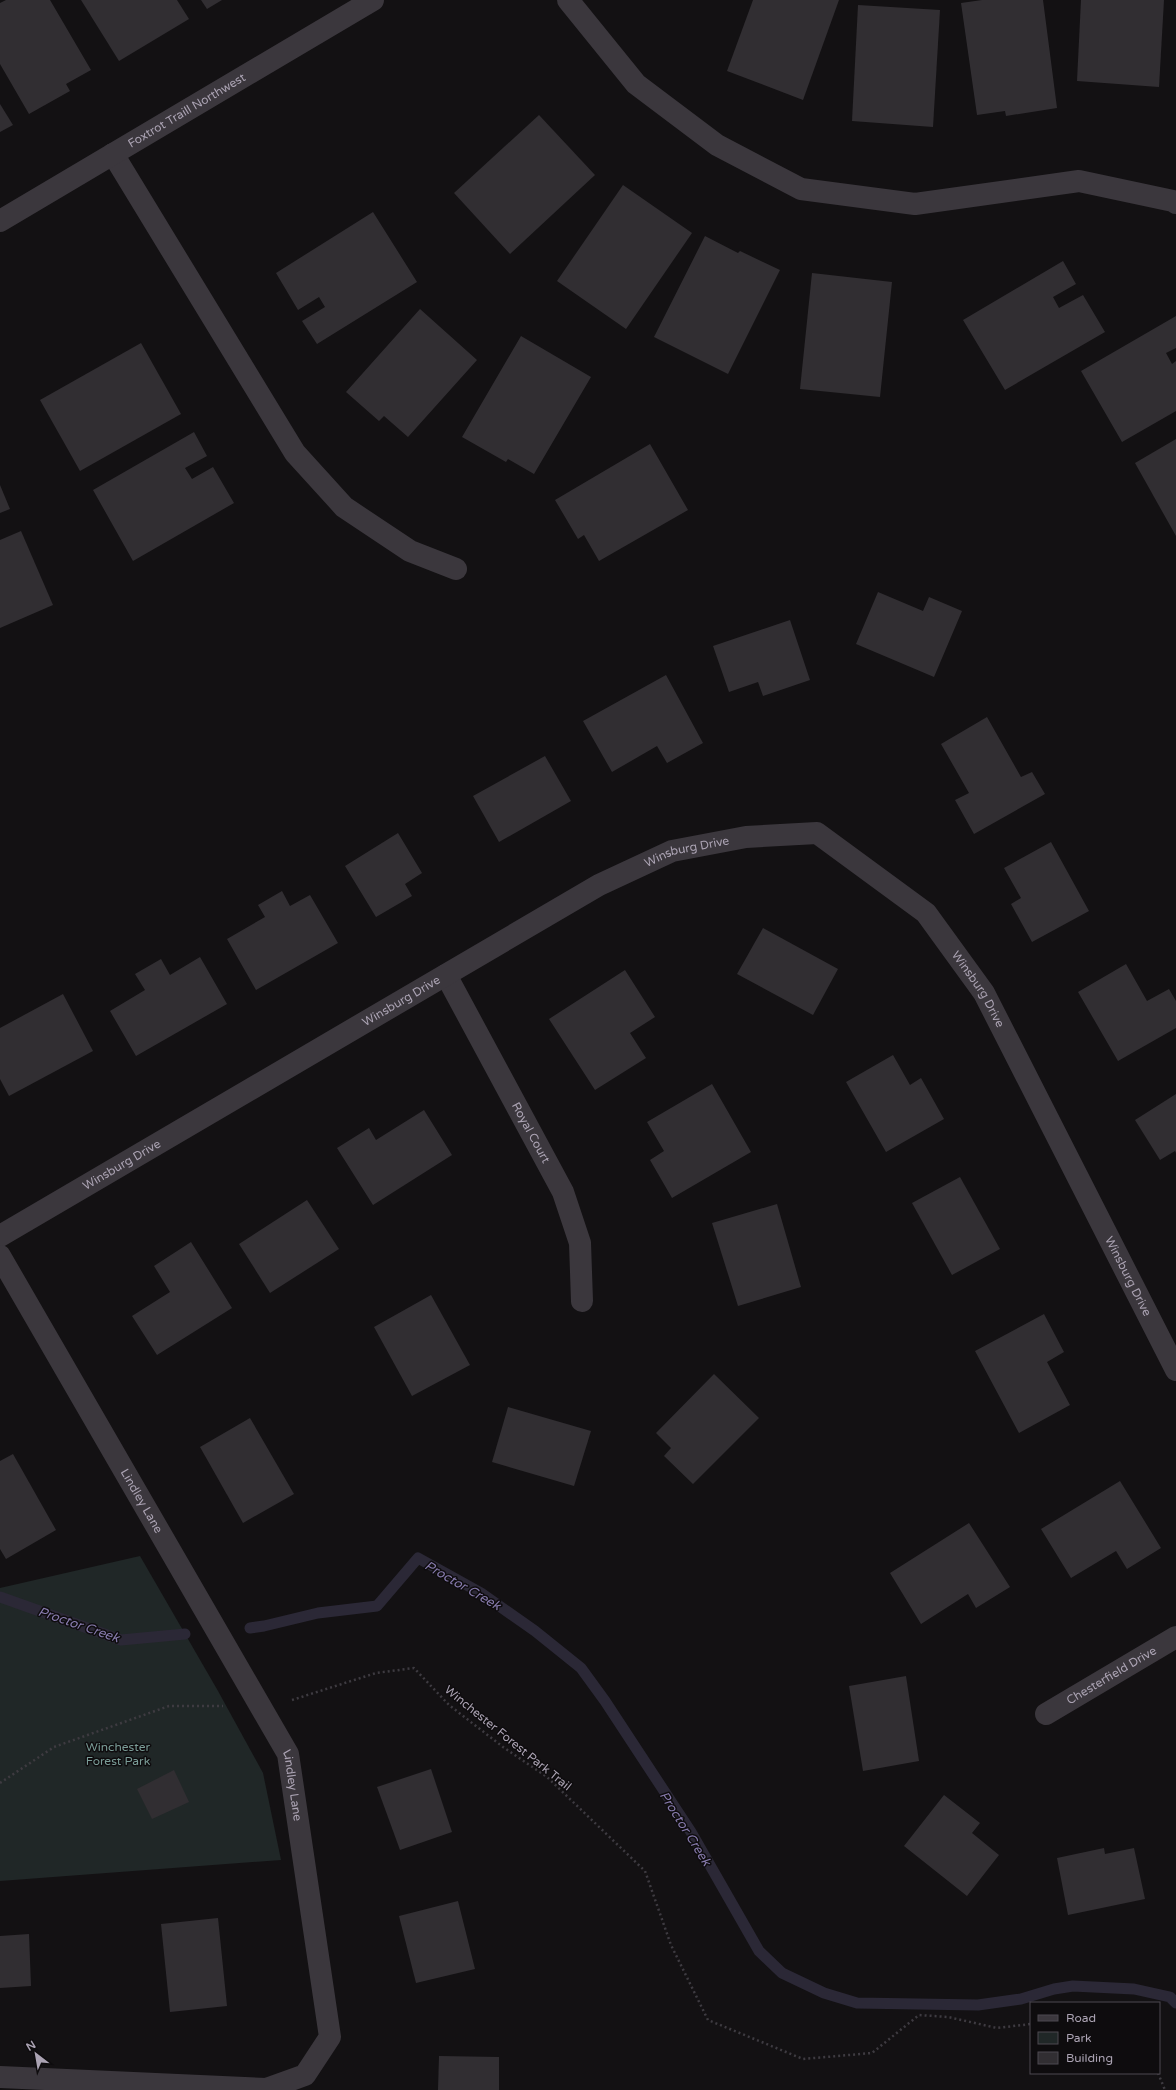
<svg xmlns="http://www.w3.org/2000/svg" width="1176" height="2090" font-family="'Varela Round',sans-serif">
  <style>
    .green { fill: #202727 }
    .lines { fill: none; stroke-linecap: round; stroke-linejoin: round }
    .stream { stroke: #2b2836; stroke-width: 11 }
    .building { fill: #312e32 }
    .path { stroke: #3e3b41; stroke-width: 2.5; stroke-dasharray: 2 3; stroke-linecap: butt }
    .minor { stroke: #3b373d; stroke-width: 22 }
    .labels { text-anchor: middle; stroke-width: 3; stroke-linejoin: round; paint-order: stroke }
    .street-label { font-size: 12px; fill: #aba3b3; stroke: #0e0c0e }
    .park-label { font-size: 12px; fill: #7b9d98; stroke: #0e0c0e }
    .water-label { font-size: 13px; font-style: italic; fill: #877bad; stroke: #0e0c0e }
  </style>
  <rect width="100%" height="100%" fill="#131113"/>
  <polygon class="green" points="140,1556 218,1691 263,1773 281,1860 0,1881 0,1588"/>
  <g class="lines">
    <g class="stream">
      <polyline points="0,1597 121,1640 185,1634"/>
      <polyline points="250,1628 264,1626 318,1613 377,1606 418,1558 481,1593 535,1631 581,1668 605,1701 691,1832 759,1951 782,1973 824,1993 857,2003 978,2005 1021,1999 1054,1989 1073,1986 1134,1989 1170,1997 1176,2003"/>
    </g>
  </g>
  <g class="building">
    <polygon points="6,0 50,0 91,70 66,84 70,91 29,114 0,64 0,3"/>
    <polygon points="81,0 177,0 189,19 119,61"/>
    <polygon points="201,0 222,0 207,9"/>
    <polygon points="753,0 839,0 803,100 727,71"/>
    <polygon points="982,0 1043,0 1057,108 1006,116 1005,111 977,115 961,3"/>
    <polygon points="1081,0 1164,0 1159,87 1077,81"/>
    <polygon points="858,5 940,10 933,127 852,121"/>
    <polygon points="0,104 13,125 0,132"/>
    <polygon points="539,115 595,175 510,254 454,193"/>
    <polygon points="623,185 692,233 626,329 557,281"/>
    <polygon points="373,212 417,282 317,344 302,321 325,307 319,297 298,310 276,273"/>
    <polygon points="705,236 738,253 740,251 780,270 728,374 654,337"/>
    <polygon points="1063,261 1076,284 1053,297 1059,308 1083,295 1105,332 1005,390 963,320"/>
    <polygon points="812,273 892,282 880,397 800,389"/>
    <polygon points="420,309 477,360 408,437 384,416 379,421 346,392"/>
    <polygon points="1176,316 1176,348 1166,353 1172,364 1176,361 1176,411 1122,442 1081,371"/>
    <polygon points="521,336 591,377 534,474 508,459 506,462 462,437"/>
    <polygon points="141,343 181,414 80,471 40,400"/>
    <polygon points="194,432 207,456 185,468 192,479 213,467 234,503 133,561 93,490"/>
    <polygon points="1176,439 1176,536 1135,463"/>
    <polygon points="650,444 688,510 599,561 584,535 578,539 555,500"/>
    <polygon points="0,485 10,509 0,513"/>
    <polygon points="21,531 53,605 0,628 0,540"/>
    <polygon points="878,592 923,611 929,597 962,611 934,677 856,644"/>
    <polygon points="790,620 810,680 763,696 758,682 729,692 713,646"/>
    <polygon points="666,675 703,743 667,763 657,746 612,772 583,721"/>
    <polygon points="987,717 1021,777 1032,772 1045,794 974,834 955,800 969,793 941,744"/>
    <polygon points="545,756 571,801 499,842 473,796"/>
    <polygon points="398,833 422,873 405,884 412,896 376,917 345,866"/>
    <polygon points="1051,842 1089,911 1032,942 1011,904 1021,898 1004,868"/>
    <polygon points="282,891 290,906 310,895 338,943 256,990 227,939 265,917 258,905"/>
    <polygon points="763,928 838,969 813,1015 737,974"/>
    <polygon points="200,957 227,1004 136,1056 110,1011 145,990 135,974 161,959 170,975"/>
    <polygon points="1126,964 1147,1001 1169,989 1176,1001 1176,1028 1118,1061 1078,992"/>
    <polygon points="625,970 655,1017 630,1033 646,1058 595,1090 549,1019"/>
    <polygon points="63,994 93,1051 9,1096 0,1079 0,1028"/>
    <polygon points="893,1055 910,1085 921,1078 944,1119 886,1152 846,1082"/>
    <polygon points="712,1084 751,1152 672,1198 650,1160 664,1151 647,1122"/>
    <polygon points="1176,1094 1176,1153 1175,1151 1160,1160 1135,1120"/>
    <polygon points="424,1110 452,1155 373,1205 337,1148 369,1128 376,1140"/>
    <polygon points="960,1177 1000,1249 952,1275 912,1203"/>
    <polygon points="307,1200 339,1249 270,1293 239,1244"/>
    <polygon points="777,1204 801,1287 738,1306 712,1223"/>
    <polygon points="191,1242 232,1308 157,1355 132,1316 170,1292 154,1266"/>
    <polygon points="431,1295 470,1365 412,1396 374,1327"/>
    <polygon points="1044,1314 1064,1352 1047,1362 1070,1405 1019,1433 975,1351"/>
    <polygon points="714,1374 759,1418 693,1484 664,1456 671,1448 656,1433"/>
    <polygon points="508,1407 591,1431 574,1486 492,1462"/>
    <polygon points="250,1418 294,1494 243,1523 200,1447"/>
    <polygon points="13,1454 56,1530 6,1559 0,1549 0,1461"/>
    <polygon points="1120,1481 1161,1548 1127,1569 1116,1551 1071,1578 1041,1529"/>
    <polygon points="969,1523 1010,1587 976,1608 968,1594 921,1624 890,1573"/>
    <polygon points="906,1676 919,1761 863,1771 849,1686"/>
    <polygon points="431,1769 452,1832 400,1850 377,1787"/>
    <polygon points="174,1770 189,1802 152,1819 137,1789"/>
    <polygon points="944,1795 980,1823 972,1833 999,1855 967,1896 904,1846"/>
    <polygon points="1104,1848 1105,1854 1134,1848 1145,1899 1068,1915 1057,1858"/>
    <polygon points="458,1901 475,1969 416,1983 399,1916"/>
    <polygon points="218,1918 227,2006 170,2012 161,1924"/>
    <polygon points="29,1934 31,1986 0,1988 0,1936"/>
    <polygon points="439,2056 499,2057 499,2090 438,2090"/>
  </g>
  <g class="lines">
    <g class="path">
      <polyline points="292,1700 376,1673 414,1668 449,1705 503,1747 547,1777 645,1871 671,1945 708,2020 803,2059 872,2053 919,2015 948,2017 997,2028 1031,2024"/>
      <polyline points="0,1783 54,1747 169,1706 223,1706"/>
      <polyline points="1158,2073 1165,2090"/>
    </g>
    <g class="minor">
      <polyline points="568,0 636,84 717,145 801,189 915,204 1079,181 1173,201 1176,203"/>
      <polyline points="113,154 295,453 344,507 410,551 456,569"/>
      <path id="s1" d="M0 221 373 0"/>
      <path id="s2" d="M446 975 563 1192 580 1243 582 1301"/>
      <path id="s3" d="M0 1236 599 885 672 851 746 837 817 833 926 913 984 993 1176 1370"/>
      <path id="s4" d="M0 1256 288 1754 330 2037 305 2075 266 2089 0 2077"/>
      <path id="s5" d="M1046 1714 1176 1637"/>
    </g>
  </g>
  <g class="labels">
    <g class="street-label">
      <text dy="4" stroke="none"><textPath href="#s1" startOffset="217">Foxtrot Traill Northwest</textPath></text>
      <text dy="4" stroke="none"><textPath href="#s3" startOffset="789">Winsburg Drive</textPath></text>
      <text dy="4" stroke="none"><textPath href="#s3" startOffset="1149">Winsburg Drive</textPath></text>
      <text dy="4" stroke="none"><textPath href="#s3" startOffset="465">Winsburg Drive</textPath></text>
      <text dy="4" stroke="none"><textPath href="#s2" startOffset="179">Royal Court</textPath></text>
      <text dy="4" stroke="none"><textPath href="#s3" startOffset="141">Winsburg Drive</textPath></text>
      <text dy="4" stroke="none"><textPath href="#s3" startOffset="1473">Winsburg Drive</textPath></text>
      <text dy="4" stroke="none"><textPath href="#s4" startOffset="283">Lindley Lane</textPath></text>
      <text dy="4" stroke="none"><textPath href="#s5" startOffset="76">Chesterfield Drive</textPath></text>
      <text transform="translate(508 1738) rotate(39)" y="4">Winchester Forest Park Trail</text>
      <text dy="4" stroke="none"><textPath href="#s4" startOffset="607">Lindley Lane</textPath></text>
    </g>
    <g class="park-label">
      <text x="118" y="1751">Winchester<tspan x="118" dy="14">Forest Park</tspan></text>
    </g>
    <g class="water-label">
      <text transform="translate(463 1585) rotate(30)" y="5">Proctor Creek</text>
      <text transform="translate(79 1624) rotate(19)" y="5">Proctor Creek</text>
      <text transform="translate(686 1828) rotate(58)" y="5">Proctor Creek</text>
    </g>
  </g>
  <rect x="1030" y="2002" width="130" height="72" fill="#0e0c0e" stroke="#4d4850"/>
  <rect x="1038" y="2015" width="20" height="6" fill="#3b373d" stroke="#4d4850"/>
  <text x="1066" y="2022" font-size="12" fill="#aba3b3">Road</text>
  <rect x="1038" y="2032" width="20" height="12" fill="#202727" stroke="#4d4850"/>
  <text x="1066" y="2042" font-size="12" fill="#aba3b3">Park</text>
  <rect x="1038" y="2052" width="20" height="12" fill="#312e32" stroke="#4d4850"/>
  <text x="1066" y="2062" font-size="12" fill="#aba3b3">Building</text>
  <g transform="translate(36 2054) rotate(329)" stroke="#0e0c0e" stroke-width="3" paint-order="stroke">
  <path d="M0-3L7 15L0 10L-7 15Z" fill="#aba3b3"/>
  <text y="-6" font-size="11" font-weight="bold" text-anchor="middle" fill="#aba3b3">N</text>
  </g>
</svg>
